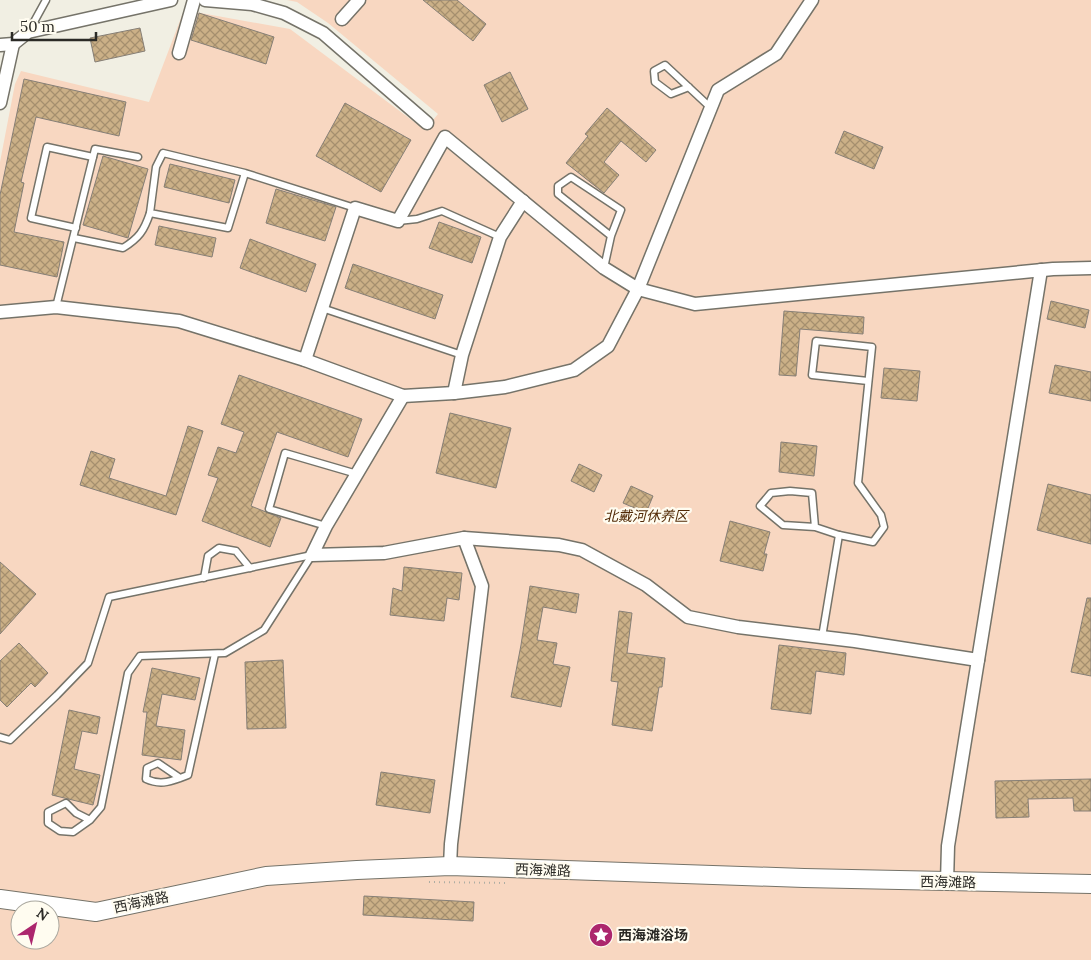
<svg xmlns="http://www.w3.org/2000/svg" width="1091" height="960" font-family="Lora,'Noto Sans SC',serif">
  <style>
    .park { fill: #f8d7c1; fill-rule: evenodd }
    .building { fill: url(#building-cross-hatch); stroke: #867f76 }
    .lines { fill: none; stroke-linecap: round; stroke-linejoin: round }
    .lane-casing { stroke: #757369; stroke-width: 9 }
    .street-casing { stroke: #757369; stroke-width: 15 }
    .secondary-casing { stroke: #757369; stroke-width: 20 }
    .path { stroke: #aeada3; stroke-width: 2; stroke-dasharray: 1 4; stroke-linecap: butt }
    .lane { stroke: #fff; stroke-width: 6 }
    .street { stroke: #fff; stroke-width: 12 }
    .secondary { stroke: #fff; stroke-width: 18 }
    .labels { text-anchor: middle; stroke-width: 4.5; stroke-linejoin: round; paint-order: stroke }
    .park-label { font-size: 14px; font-style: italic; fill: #522a06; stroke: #fffcf0 }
    .street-label { font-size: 14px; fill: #2b2a26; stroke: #fffcf0 }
    .poi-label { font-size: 14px; font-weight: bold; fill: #2b2a26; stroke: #fffcf0; text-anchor: start }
  </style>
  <defs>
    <pattern id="building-cross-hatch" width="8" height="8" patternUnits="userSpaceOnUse" patternTransform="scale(1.25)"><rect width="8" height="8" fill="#cbb087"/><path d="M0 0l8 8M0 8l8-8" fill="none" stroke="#a58f6e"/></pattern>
  </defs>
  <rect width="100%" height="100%" fill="#f1efe3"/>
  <path class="park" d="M287 0H1091V960H0V162L15 84 21 71 149 102 184 10 290 29 425 130 438 114 328 23 297 2ZM20 910H50V940H20Z"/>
  <g class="building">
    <polygon points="423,0 457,0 486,24 473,41"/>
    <polygon points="199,13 274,37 266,64 191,40"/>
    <polygon points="140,28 145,51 95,62 90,38"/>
    <polygon points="510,72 528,109 502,122 484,85"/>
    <polygon points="24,79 126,102 119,136 36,117 21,182 24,183 14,232 64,242 57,277 0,265 0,195"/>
    <polygon points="345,103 411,140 381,192 316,156"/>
    <polygon points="607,108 656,150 646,162 621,141 604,162 619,175 604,193 566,163 588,136 585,134"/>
    <polygon points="844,131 883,147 874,169 835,153"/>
    <polygon points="103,156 148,169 128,238 83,225"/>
    <polygon points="170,164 235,180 229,203 164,187"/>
    <polygon points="276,189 336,207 325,241 266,223"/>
    <polygon points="439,222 481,237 472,263 429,248"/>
    <polygon points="159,226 216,238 212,257 155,245"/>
    <polygon points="250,239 316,264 306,292 240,268"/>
    <polygon points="353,264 443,295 435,319 345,288"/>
    <polygon points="1051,301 1089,310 1085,328 1047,319"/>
    <polygon points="784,311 864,317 863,334 800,329 796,376 779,375"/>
    <polygon points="1055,365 1091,372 1091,401 1049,393"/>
    <polygon points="884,368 920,371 917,401 881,398"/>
    <polygon points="239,375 362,419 348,457 277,432 251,506 281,518 270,547 202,521 218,478 208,475 218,447 236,453 244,432 221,424"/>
    <polygon points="450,413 511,428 496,488 436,473"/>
    <polygon points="188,426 203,431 176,515 80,485 91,451 115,459 109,478 166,496"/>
    <polygon points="781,442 817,446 814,476 779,472"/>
    <polygon points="579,464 602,475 594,492 571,481"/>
    <polygon points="1048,484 1091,495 1091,544 1037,530"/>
    <polygon points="631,486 653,496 646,513 623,503"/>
    <polygon points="730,521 770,532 764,554 767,554 763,571 720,561"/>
    <polygon points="0,562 36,594 0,634"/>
    <polygon points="404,567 462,573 459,600 447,598 444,621 390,615 393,588 402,591"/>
    <polygon points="530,586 579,594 576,613 543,607 537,640 557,643 553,664 570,667 561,707 511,697 521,645"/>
    <polygon points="1087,598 1091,598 1091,676 1071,672"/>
    <polygon points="619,611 632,613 627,653 665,658 662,687 659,687 652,731 612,725 618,682 611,681"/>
    <polygon points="19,643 48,673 35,687 31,683 7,707 0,700 0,661"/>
    <polygon points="779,645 846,653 844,675 816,671 811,714 771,709"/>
    <polygon points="283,660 286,728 247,729 245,662"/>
    <polygon points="152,668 200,678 195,700 162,694 156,726 185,730 181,760 142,755 147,712 143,712"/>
    <polygon points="69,710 100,717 97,734 82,731 74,769 100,775 93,805 52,795"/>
    <polygon points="381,772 435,780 430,813 376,805"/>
    <polygon points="1091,779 1091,811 1074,811 1073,798 1028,799 1029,817 996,818 995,781"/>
    <polygon points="364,896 474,902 473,921 363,915"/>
  </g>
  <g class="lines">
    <g class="lane-casing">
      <g id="lane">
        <polyline points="29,31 46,0"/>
        <polyline points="689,87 671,94 655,82 654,71 665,65 711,108"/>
        <polyline points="245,173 228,228 150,213 156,167 163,153 245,173 355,208"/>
        <polyline points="398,221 417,219 442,211 500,237"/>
        <polyline points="76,228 31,218 47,147 93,157"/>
        <path d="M74 238 123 248C139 238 144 231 150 213"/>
        <polyline points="604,268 611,236 621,210 571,177 558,186 558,194 611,236"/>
        <polyline points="56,307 95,149 138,157"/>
        <polyline points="322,308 462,355"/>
        <polyline points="326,526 269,509 285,453 357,474"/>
        <polyline points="815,527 783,525 760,506 771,493 790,491 812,493 815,527 839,535 873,542 884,527 881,515 858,483 872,347 816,341 812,375 868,381"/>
        <polyline points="204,578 208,556 219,548 236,551 250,568"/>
        <polyline points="822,637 839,535"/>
        <polyline points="0,737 10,740 57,695 88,663 109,597 312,555"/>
        <path d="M180 778 158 763 147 768 146 779C161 786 173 781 188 775L215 654"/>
        <polyline points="90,820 76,813 66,803 48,812 48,823 60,831 73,832 90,820 101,807 128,673 140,656 225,653 264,630 312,555"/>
      </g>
    </g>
    <g class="street-casing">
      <g id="street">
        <polyline points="205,0 252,4 284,13 323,33 427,123"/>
        <polyline points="342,19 359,0"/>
        <polyline points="0,45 13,44 28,32 171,0"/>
        <polyline points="179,53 194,0"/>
        <polyline points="0,103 13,44"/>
        <polyline points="0,312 56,307 179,321 305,360 403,396 454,393 505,387 574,370 608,346 638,289 718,90 776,54 812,0"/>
        <polyline points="305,360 355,208 398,221 445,137 604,268 638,289 695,304 1053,269 1091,268"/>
        <polyline points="454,393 462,355 500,237 523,201"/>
        <polyline points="403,396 326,526 312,555 384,553 464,538 559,545 582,550 646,585 688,617 738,627 855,641 978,660"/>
        <polyline points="450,866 451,844 482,586 464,538"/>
        <polyline points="947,882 948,846 1041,270"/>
      </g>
    </g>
    <g class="secondary-casing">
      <polyline id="secondary" points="0,899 96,912 266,876 357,870 450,866 804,878 1091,884"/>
    </g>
    <polyline class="path" points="429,882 509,883"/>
    <use href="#lane" class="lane"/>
    <use href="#street" class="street"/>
    <use href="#secondary" class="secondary"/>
  </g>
  <defs>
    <g id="sight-disc" transform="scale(1.25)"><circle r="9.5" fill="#ac266d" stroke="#fffcf0"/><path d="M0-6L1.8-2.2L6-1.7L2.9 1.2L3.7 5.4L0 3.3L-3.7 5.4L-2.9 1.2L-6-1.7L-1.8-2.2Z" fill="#fff"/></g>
  </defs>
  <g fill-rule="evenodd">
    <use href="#sight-disc" x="601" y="935"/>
  </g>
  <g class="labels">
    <g class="park-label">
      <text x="646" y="521">北戴河休养区</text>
    </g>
    <g class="street-label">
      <text transform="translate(543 870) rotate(2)" y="5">西海滩路</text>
      <text transform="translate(948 882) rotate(1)" y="5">西海滩路</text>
      <text transform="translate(141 902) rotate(-12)" y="5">西海滩路</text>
    </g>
    <g class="poi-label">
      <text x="618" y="940">西海滩浴场</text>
    </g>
  </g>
  <g transform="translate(35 925) rotate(35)"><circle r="24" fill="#fffcf0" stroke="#aaa89f"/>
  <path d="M0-4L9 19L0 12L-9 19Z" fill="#ac266d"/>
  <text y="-8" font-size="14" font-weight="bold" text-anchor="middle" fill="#2b2a26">N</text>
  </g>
  <path d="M12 32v8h84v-8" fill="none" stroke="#2b2a26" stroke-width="2.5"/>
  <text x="20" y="32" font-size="15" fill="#2b2a26" stroke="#fffcf0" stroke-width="4" paint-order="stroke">50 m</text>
</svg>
